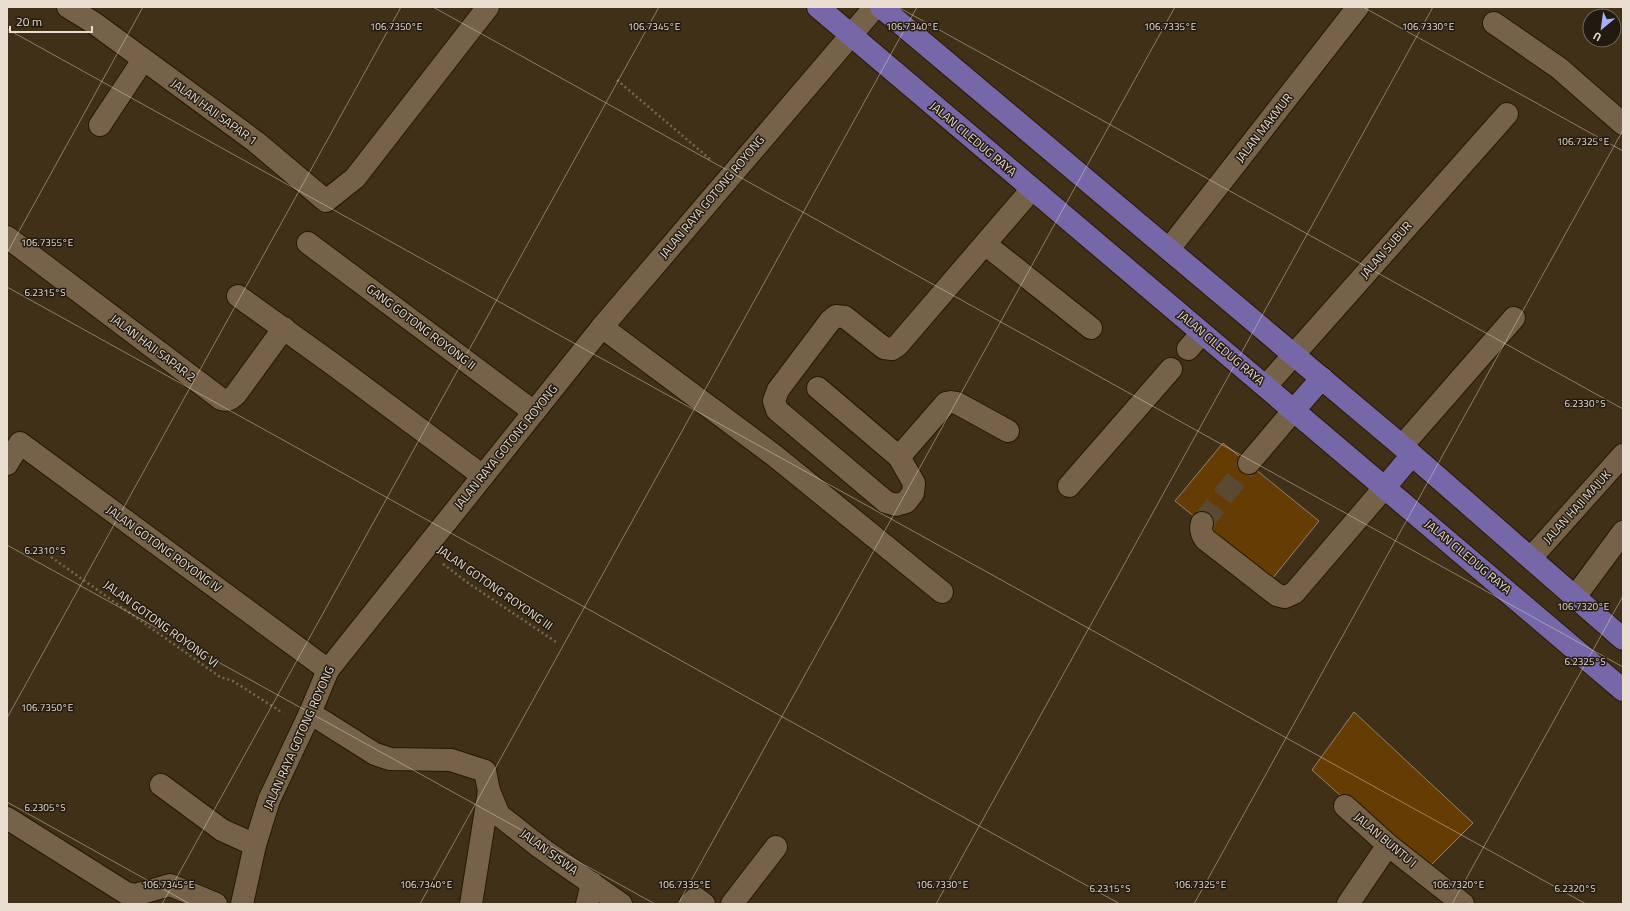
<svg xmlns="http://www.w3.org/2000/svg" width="1630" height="911" font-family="'Titillium Web',sans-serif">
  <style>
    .building { fill: #653c04; stroke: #99816a }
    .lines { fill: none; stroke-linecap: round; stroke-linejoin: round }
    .minor-tunnel { stroke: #5a4a34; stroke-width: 22; stroke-dasharray: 22 11; stroke-linecap: butt }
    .minor-casing { stroke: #271801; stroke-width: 24 }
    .major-casing { stroke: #271801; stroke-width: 24 }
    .path { stroke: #796a56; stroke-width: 2.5; stroke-dasharray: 2 3; stroke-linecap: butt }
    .minor { stroke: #756249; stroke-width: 22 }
    .major { stroke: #7668a8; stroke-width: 22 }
    .ticks { fill: none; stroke: #e9ded0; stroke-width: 1; stroke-opacity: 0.45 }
    .labels { text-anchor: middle; stroke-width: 3; stroke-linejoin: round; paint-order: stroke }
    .street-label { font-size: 12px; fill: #e9ded0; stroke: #221a10 }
    .ticks-label { font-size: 10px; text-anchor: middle; fill: #e9ded0; stroke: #221a10; stroke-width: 3; stroke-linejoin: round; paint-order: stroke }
  </style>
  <rect width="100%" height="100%" fill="#413018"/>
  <g class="building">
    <polygon points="1223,443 1319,521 1272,579 1175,501"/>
    <polygon points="1354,712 1473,823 1425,871 1312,770"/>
  </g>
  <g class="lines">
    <polyline class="minor-tunnel" points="1202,523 1249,463"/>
    <g class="minor-casing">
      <g id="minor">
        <polyline points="68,7 94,23 256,142 326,201 355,178 488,7"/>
        <polyline points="1494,23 1559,68 1623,124"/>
        <polyline points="100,125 143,60"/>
        <path d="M7 237 221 399C228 401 231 399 236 394L284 328"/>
        <polyline points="308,243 534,412"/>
        <polyline points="985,244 1091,328"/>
        <polyline points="1169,249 1358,7"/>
        <polyline points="238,296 334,365 483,476"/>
        <polyline points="602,327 775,456 942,592"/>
        <polyline points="1188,349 1202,333"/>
        <polyline points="1266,386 1507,114"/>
        <polyline points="818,388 899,457 914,483 913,493 906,502 896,505 886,502 777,410 774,401 778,390 830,321 836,316 845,317 884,348 892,349 898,345 1032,189"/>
        <polyline points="1402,446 1514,318"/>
        <polyline points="899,457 946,403 951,402 957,403 1008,431"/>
        <polyline points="1249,463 1294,410"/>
        <polyline points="7,464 20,443 328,670"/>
        <polyline points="1069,486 1171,369"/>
        <path d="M1202 523C1200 529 1201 533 1205 539L1277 595 1285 597 1294 593 1385 487"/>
        <polyline points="1531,558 1623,455"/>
        <polyline points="1575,597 1623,532"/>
        <polyline points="310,713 375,754 390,759 451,760 485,771 489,791 499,815 541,848 621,904"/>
        <polyline points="161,785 222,830 255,845"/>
        <polyline points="1345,806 1388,845 1463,904"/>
        <polyline points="7,818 126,893 135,895 170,885 216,904"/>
        <polyline points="242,904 255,845 269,800 310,713 328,670 602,327 875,7"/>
        <polyline points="471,904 489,791"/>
        <polyline points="587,904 592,883"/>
        <polyline points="690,904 696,898 704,904"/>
        <polyline points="732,904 776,847"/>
        <polyline points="1348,904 1388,845"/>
      </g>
    </g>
    <g class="major-casing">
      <g id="major">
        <polyline points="818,7 1623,690"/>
        <polyline points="881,7 1402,446 1623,639"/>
        <polyline points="1294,410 1322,378"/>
        <polyline points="1385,487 1412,455"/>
      </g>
    </g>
    <g class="path">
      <polyline points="617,80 711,160"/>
      <polyline points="51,557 220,677 233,681 283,713"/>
      <polyline points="443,564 471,585 556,642"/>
    </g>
    <use href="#minor" class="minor"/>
    <use href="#major" class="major"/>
  </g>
  <path class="ticks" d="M433 7 1623 667M898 7 1623 409M1363 7 1623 151M7 29 1586 904M7 253 143 7M7 287 1120 904M7 545 655 904M7 718 401 7M7 802 190 904M162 904 659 7M420 904 917 7M678 904 1175 7M936 904 1433 7M1194 904 1623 130M1452 904 1623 596"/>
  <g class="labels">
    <g class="street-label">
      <text transform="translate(214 112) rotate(36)" y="4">JALAN HAJI SAPAR 1</text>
      <text transform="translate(1264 128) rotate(-52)" y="4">JALAN MAKMUR</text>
      <text transform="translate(973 139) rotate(40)" y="4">JALAN CILEDUG RAYA</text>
      <text transform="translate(712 197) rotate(-50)" y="4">JALAN RAYA GOTONG ROYONG</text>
      <text transform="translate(1386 250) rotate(-49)" y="4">JALAN SUBUR</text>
      <text transform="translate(421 327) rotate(37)" y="4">GANG GOTONG ROYONG II</text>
      <text transform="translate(153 348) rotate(37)" y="4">JALAN HAJI SAPAR 2</text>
      <text transform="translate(1221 348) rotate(40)" y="4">JALAN CILEDUG RAYA</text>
      <text transform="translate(506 447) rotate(-51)" y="4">JALAN RAYA GOTONG ROYONG</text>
      <text transform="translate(1577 507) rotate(-48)" y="4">JALAN HAJI MAJUK</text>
      <text transform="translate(164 549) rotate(36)" y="4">JALAN GOTONG ROYONG IV</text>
      <text transform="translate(1468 557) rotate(40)" y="4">JALAN CILEDUG RAYA</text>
      <text transform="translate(495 588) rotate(35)" y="4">JALAN GOTONG ROYONG III</text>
      <text transform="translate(161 624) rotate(36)" y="4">JALAN GOTONG ROYONG VI</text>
      <text transform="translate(299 738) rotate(-66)" y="4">JALAN RAYA GOTONG ROYONG</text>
      <text transform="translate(1385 840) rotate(40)" y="4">JALAN BUNTU I</text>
      <text transform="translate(549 852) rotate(36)" y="4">JALAN SISWA</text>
    </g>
  </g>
  <g class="ticks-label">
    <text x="396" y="30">106.7350°E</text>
    <text x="654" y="30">106.7345°E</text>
    <text x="912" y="30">106.7340°E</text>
    <text x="1170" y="30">106.7335°E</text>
    <text x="1428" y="30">106.7330°E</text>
    <text x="1583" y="145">106.7325°E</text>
    <text x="47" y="246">106.7355°E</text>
    <text x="45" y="296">6.2315°S</text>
    <text x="1585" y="407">6.2330°S</text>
    <text x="45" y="554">6.2310°S</text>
    <text x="1583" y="610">106.7320°E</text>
    <text x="1585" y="665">6.2325°S</text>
    <text x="47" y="711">106.7350°E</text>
    <text x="45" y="811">6.2305°S</text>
    <text x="168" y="888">106.7345°E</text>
    <text x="426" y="888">106.7340°E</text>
    <text x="684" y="888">106.7335°E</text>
    <text x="942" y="888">106.7330°E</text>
    <text x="1200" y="888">106.7325°E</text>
    <text x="1458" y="888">106.7320°E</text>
    <text x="1110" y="892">6.2315°S</text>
    <text x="1575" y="892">6.2320°S</text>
  </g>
  <rect width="1630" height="911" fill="none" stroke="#e9ded0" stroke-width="16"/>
  <g transform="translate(1602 28) rotate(209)"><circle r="19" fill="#221a10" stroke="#72685d"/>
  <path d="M0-3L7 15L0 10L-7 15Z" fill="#a6b1fc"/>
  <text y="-6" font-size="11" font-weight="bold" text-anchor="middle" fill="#e9ded0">U</text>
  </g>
  <path d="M10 26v6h82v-6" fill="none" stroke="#e9ded0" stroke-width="2"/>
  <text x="16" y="26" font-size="12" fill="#e9ded0" stroke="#221a10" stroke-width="3" paint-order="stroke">20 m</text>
</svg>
